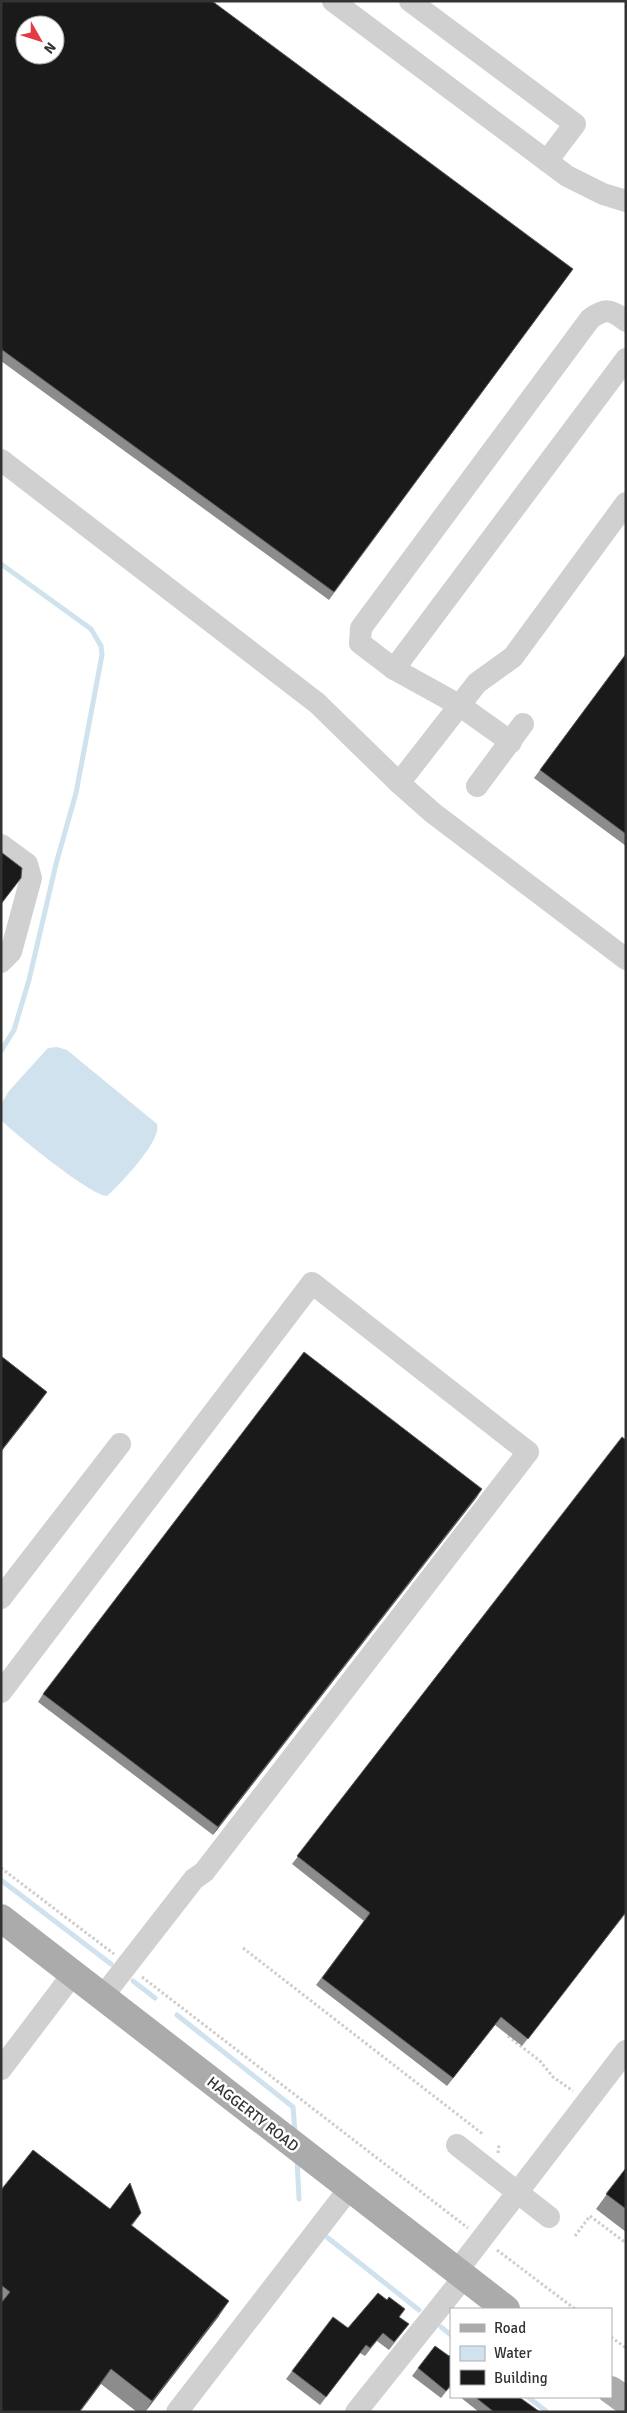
<svg xmlns="http://www.w3.org/2000/svg" width="627" height="2413" font-family="Signika,sans-serif">
  <style>
    .water { fill: #cfe2ee }
    .lines { fill: none; stroke-linecap: round; stroke-linejoin: round }
    .stream { stroke: #cfe2ee; stroke-width: 5 }
    .path { stroke: #cdcdcd; stroke-width: 3; stroke-dasharray: 2.5 2.5; stroke-linecap: butt }
    .minor { stroke: #d0d0d0; stroke-width: 22 }
    .major { stroke: #ababab; stroke-width: 28 }
    .wall { fill: #8c8c8c }
    .shaded-wall { fill: #5f5f5f }
    .building { fill: #1a1a1a; stroke: #5f5f5f; fill-rule: evenodd }
    .labels { text-anchor: middle; stroke-width: 5; stroke-linejoin: round; paint-order: stroke }
    .street-label { font-size: 15px; fill: #333; stroke: #fff }
  </style>
  <rect width="100%" height="100%" fill="#fff"/>
  <path class="water" d="M57 1047 67 1050 157 1124C162 1141 119 1185 107 1196 91 1196 15 1134 1 1120V1104L9 1091 48 1048Z"/>
  <g class="lines">
    <g class="stream">
      <polyline points="1,564 91,629 101,646 102,655 76,793 56,864 29,980 14,1030 1,1051"/>
      <polyline points="1,1880 111,1964"/>
      <polyline points="133,1981 155,1998"/>
      <polyline points="177,2015 293,2107 295,2133"/>
      <polyline points="297,2159 299,2199"/>
      <polyline points="328,2238 419,2310"/>
      <polyline points="441,2327 451,2335"/>
      <polyline points="528,2397 547,2412"/>
    </g>
    <g class="path">
      <polyline points="1,1868 114,1954"/>
      <polyline points="243,1948 484,2135"/>
      <polyline points="142,1977 468,2228"/>
      <polyline points="508,2036 540,2061 553,2077 573,2091"/>
      <polyline points="498,2153 499,2145"/>
      <polyline points="575,2236 590,2216 626,2243"/>
      <polyline points="497,2250 575,2309"/>
      <polyline points="611,2337 626,2348"/>
    </g>
    <g class="minor">
      <polyline points="333,1 567,176 603,194 626,201"/>
      <polyline points="410,1 575,124 547,161"/>
      <polyline points="1,460 317,703 399,783 433,813 626,959"/>
      <polyline points="394,669 626,359"/>
      <path d="M511 742 459 705 394 669 360 643 361 628 590 319C605 308 611 309 626 321"/>
      <polyline points="399,783 477,683 513,657 626,503"/>
      <polyline points="477,786 523,724"/>
      <polyline points="1,845 27,864 31,878 11,952 1,962"/>
      <polyline points="1,1598 120,1444"/>
      <polyline points="1,1692 312,1283 528,1452 204,1872 194,1879 103,1996"/>
      <polyline points="1,2069 73,1974"/>
      <polyline points="457,2145 549,2217"/>
      <polyline points="457,2271 626,2051"/>
      <polyline points="177,2412 349,2189"/>
      <polyline points="356,2412 464,2277"/>
    </g>
    <g class="major">
      <polyline points="1,1918 506,2309"/>
      <polyline points="611,2390 626,2401"/>
    </g>
  </g>
  <g class="wall">
    <polygon points="1,1 573,269 329,600 1,361"/>
    <polygon points="626,654 626,846 534,778"/>
    <polygon points="626,1440 626,1913 522,2046 495,2025 447,2086 316,1985 364,1921 292,1864"/>
    <polygon points="477,1497 213,1835 38,1702 43,1694"/>
    <polygon points="626,2168 626,2232 596,2209"/>
    <polygon points="1,2190 110,2209 141,2213 132,2226 219,2316 145,2412 137,2412 101,2384 1,2412"/>
    <polygon points="399,2317 409,2324 389,2350 377,2341 365,2356 360,2353 320,2405 286,2379 292,2371 348,2328"/>
    <polygon points="451,2354 451,2390 449,2388 441,2398 412,2376 418,2368 449,2356"/>
    <polygon points="460,2397 514,2397 540,2412 479,2412"/>
  </g>
  <g class="shaded-wall">
    <polygon points="47,1392 37,1406 1,1452 1,1451"/>
    <polygon points="482,1489 477,1497 213,1835 218,1827"/>
    <polygon points="501,2017 495,2025 447,2086 453,2078"/>
    <polygon points="229,2301 219,2316 145,2412 152,2401"/>
    <polygon points="111,2369 101,2384 80,2412 79,2412"/>
  </g>
  <g class="building">
    <path d="M1 1H212L573 269 334 592 1 349ZM25 25H55V55H25Z"/>
    <polygon points="626,654 626,834 540,770"/>
    <polygon points="1,852 22,868 21,878 1,904"/>
    <polygon points="304,1352 482,1489 218,1827 43,1694"/>
    <polygon points="1,1356 47,1392 1,1451"/>
    <polygon points="622,1437 626,1440 626,1912 528,2039 501,2017 453,2078 322,1978 370,1913 297,1856"/>
    <polygon points="33,2150 110,2209 130,2183 141,2213 131,2225 229,2301 152,2401 111,2369 79,2412 1,2412 1,2303 10,2292 1,2285 1,2190"/>
    <polygon points="626,2168 626,2209 606,2194"/>
    <polygon points="378,2293 387,2300 389,2297 405,2309 399,2317 409,2324 394,2342 383,2333 370,2348 366,2345 326,2397 292,2371 333,2317 348,2328"/>
    <polygon points="435,2346 449,2356 451,2354 451,2385 446,2391 418,2368"/>
    <polygon points="475,2397 514,2397 517,2398 519,2397 540,2412 494,2412"/>
  </g>
  <g class="labels">
    <g class="street-label">
      <text transform="translate(253 2114) rotate(38)" y="5">HAGGERTY ROAD</text>
    </g>
  </g>
  <rect width="627" height="2413" fill="none" stroke="#333333" stroke-width="5"/>
  <rect x="450" y="2308" width="162" height="90" fill="#ffffff" stroke="#adadad"/>
  <rect x="460" y="2324" width="25" height="8" fill="#ababab" stroke="#adadad"/>
  <text x="494" y="2333" font-size="15" fill="#333333">Road</text>
  <rect x="460" y="2346" width="25" height="15" fill="#cfe2ee" stroke="#adadad"/>
  <text x="494" y="2358" font-size="15" fill="#333333">Water</text>
  <rect x="460" y="2370" width="25" height="15" fill="#1a1a1a" stroke="#adadad"/>
  <text x="494" y="2383" font-size="15" fill="#333333">Building</text>
  <g transform="translate(40 40) rotate(129)"><circle r="24" fill="#ffffff" stroke="#adadad"/>
  <path d="M0-4L9 19L0 12L-9 19Z" fill="#e63946"/>
  <text y="-8" font-size="14" font-weight="bold" text-anchor="middle" fill="#333333">N</text>
  </g>
</svg>
